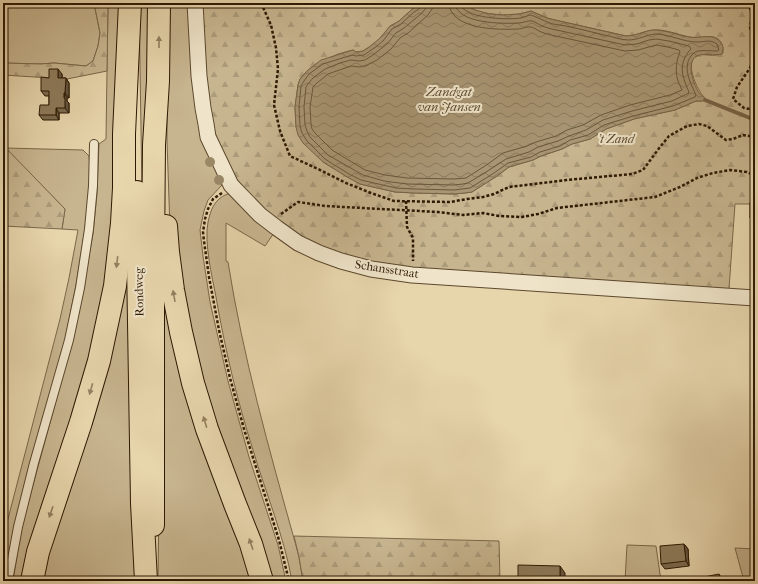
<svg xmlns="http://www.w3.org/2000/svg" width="758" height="584" font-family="'IM FELL French Canon',serif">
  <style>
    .green { fill: #c7b58f; stroke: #7a6749 }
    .forest { fill: url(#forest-firs); stroke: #7a6749 }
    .water { fill: url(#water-waves); stroke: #776346 }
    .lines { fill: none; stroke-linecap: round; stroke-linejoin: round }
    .shore { stroke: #6a573b; stroke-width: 1 }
    .stream { stroke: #776346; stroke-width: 4 }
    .lane-casing { stroke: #5c482d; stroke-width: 10 }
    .street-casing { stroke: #5c482d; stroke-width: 17 }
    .primary-casing { stroke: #2d1903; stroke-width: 24 }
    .highway-casing { stroke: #2d1903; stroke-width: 24 }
    .path { stroke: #2d1903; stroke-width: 2.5; stroke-dasharray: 3 2; stroke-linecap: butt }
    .lane { stroke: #efe4c9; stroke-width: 8 }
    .street { stroke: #efe4c9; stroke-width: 15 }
    .primary { stroke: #e7d5ac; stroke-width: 22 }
    .highway { stroke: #e7d5ac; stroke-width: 22 }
    .tree { fill: #9a8766 }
    .wall { fill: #7a6a4e; stroke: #2d1903 }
    .shaded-wall { fill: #635640; stroke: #2d1903 }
    .building { fill: #8e7b5b; stroke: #2d1903 }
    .oneway { fill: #938060 }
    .labels { text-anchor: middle; stroke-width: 4; stroke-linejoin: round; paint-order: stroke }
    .park-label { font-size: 12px; font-style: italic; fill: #5b482d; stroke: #efe4c9 }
    .street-label { font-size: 12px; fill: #2d1903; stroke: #efe4c9 }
    .water-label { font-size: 13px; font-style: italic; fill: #5e4b30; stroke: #efe4c9 }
  </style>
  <defs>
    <pattern id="forest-firs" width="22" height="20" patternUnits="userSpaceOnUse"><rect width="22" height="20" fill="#c7b58f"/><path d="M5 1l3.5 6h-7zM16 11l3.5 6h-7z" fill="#ab9b7a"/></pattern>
    <pattern id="water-waves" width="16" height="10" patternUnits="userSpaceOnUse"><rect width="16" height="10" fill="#a89573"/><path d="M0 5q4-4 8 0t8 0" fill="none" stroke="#89795c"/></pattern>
  </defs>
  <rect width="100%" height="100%" fill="#e7d5ac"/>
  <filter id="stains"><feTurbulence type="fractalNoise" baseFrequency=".005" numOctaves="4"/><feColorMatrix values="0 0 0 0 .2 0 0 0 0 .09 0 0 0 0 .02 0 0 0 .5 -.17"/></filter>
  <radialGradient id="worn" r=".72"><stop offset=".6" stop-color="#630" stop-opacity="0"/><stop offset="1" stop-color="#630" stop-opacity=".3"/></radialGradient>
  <g class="green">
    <polygon points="3,3 94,3 100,33 98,46 93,61 86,66 54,63 41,64 3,63"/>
    <polygon points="108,3 120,3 111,283 28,581 13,581 21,529 72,342 83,289 93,234 97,193 99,144 106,139"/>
    <polygon points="139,3 151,3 145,383"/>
    <polygon points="167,3 190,3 223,178 222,185 208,200 204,211 200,230 203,256 210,302 228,381 249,457 278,545 286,581 268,581 209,418 170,229 167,141"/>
    <polygon points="5,148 83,150 89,156 90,167 90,190 85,229 76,285 65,340 4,581 3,581 3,538 60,319 69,278 78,230 62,229 65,209"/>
    <path d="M227 194H230L274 233 265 246 226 223V261L228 262C243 357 269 449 295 542L299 557 303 581H292C284 536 266 494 253 450 237 400 225 349 216 297 212 276 204 243 208 222 211 209 214 200 227 194Z"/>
    <polygon points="126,230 139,581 37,581"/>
    <polygon points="162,235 258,581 158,581"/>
    <polygon points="627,545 656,546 661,581 625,581"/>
    <polygon points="735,548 755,549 755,581 744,581"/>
  </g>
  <g class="forest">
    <polygon points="94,3 108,3 107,71 67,79 3,75 3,63 41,64 54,63 86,66 93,61 98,46 100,33"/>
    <path d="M200 3H419L399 21 394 24 390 26 385 33 375 43 363 51 356 52 353 50 338 54 316 64 307 71 300 79 298 85 295 107 296 127 323 162 360 184 395 192 414 193 454 194 465 193 472 192 497 176 509 167 533 160 541 156 562 149 572 144 590 139 606 129 634 119 675 110 696 101H702L704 97C697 90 683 60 698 55 705 53 713 58 723 53 723 48 723 43 718 39 711 34 704 38 697 38 682 37 668 29 654 30 644 31 636 36 626 36L555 20 547 18 531 11 520 14 502 15 484 13 475 10 461 3H755V204H735L729 289 370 265 311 244 274 219 239 183 229 169 219 145 209 113Z"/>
    <polygon points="3,145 65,209 62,229 3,226"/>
    <polygon points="294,536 499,541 500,581 303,581 299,557"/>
  </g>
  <path class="water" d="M419 3H461L475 10 490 14 502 15 520 14 531 11 547 18 555 20 626 36C636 36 644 31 653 30 666 30 677 35 689 37 699 39 714 32 721 43 724 46 723 50 722 54 715 56 703 53 697 56 685 62 694 86 700 94 702 95 703 97 705 98L704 101H696L675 110 634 119 606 129 590 139 572 144 562 149 541 156 533 160 509 167 497 176 472 192 465 193 454 194 414 193 395 192 360 184 347 177 323 162 303 143 298 135 296 127 295 107 298 85 300 79 307 71 321 60 353 50 356 52H359L363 51 368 48 380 38 390 26 394 24 399 21Z"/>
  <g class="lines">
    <g class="shore">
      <path d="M422 3 421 6 419 9 414 12 401 24 392 29 383 41 377 46 364 55 356 56 352 55 323 64 309 74 304 81 301 86 299 107 300 126 302 133 307 141 325 159 349 174 361 180 396 188 415 189 454 190 470 188 494 173 508 163 531 157 540 152 560 146 570 140 588 135 604 125 633 116 673 106 695 97 696 95C691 84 682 68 691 56 692 54 695 52 698 51 704 50 711 51 717 51L719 50 717 44C710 39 705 42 697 42 683 42 669 34 655 34 646 35 638 40 628 40 620 40 612 36 604 35 587 31 570 26 553 24 548 23 533 15 530 15 527 16 524 17 521 18 509 20 462 19 460 3"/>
      <path d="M427 3 426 8 422 13 404 28 396 33 387 44 373 55 365 60 359 61 351 60 340 63 325 69 313 78 308 84 306 87 304 107 305 125 307 131 310 137 328 155 363 175 384 181 407 184 454 185 463 184 468 183 483 174 506 159 529 152 538 147 558 141 569 136 586 130 603 120 632 111 672 101 689 93C688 88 685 84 684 79 680 68 683 57 691 49L689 46 669 41 656 39 649 40 637 44 625 45 552 29C548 28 544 27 540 25 538 24 534 21 532 21 528 20 523 23 519 23 504 24 456 24 455 3"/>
      <path d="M433 3 432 9 428 15 408 33 400 38 391 49 377 60 367 65 360 67 351 66 328 74 317 83 313 87 312 94 310 107 311 124 312 129 315 133 332 150 365 170 385 175 407 178 454 179 466 178 488 164 503 153 527 146 536 142 556 136 567 130 583 125 601 115 630 105 670 95 682 90C681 87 679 84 678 81 675 71 676 61 680 52L679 50 668 47 656 45 638 50 625 51 551 35C547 34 543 33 539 31 537 30 533 27 531 27 527 26 522 29 518 29 499 30 450 30 449 3"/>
    </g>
    <polyline class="stream" points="705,100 755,120"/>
    <g class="lane-casing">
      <polyline id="lane" points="8,581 18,527 34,463 69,340 80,288 89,229 93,186 94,144"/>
    </g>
    <g class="street-casing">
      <polyline id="street" points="195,3 199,76 203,108 206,124 208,137 231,185 260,215 277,228 298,243 319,253 341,261 371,269 412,275 755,298"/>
    </g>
    <g class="primary-casing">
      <g id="primary">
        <polyline points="137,192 138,262"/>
        <polyline points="166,226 168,252 173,290 181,332 193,383 207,429 235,504 251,544 262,581"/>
        <polyline points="153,525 153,256 154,145 158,81 159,3"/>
        <polyline points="32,581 38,552 81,422 99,361 115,286 122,223 124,188 124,134 130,3"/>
      </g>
    </g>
    <g class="highway-casing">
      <polyline id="highway" points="138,262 142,503 146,581"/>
    </g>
    <g class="path">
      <polyline points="261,3 271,25 276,48 278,69 274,105 280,131 290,156 318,169 346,183 371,193 394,201 450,202 467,199 483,197 494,194 509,187 567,180 632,174 643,170 660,147 669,136 687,126 699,124 707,126 726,140 733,139 743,135 755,137"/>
      <polyline points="747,3 750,8 752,16 750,27 754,44 754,52 752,58 752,63 750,68 737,87 733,99 744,108 755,110"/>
      <polyline points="222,193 213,199 208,209 205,219 203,232 204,241 209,277 219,330 230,378 244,429 279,540 289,581"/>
      <polyline points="406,201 407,227 413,238 413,261"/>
      <polyline points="281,214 298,202 325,206 438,212 463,215 483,213 499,216 522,217 538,214 557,208 655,197 680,187 697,178 713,173 730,170 747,172 755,176"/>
    </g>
    <use href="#lane" class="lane"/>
    <use href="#street" class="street"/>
    <use href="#primary" class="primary"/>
    <use href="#highway" class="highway"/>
  </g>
  <g class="tree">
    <circle cx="210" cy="162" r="5"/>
    <circle cx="219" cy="180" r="5"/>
  </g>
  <g class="wall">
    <polygon points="62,74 62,78 66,78 69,83 69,98 67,98 67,101 69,103 69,113 59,113 59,120 43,120 39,115 49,105 49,96 45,96 41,91 49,78"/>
    <polygon points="755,203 755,220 751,219 750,217"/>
    <polygon points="755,223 755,249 754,248 751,244"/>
    <polygon points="684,544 688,549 689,566 665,569 661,564"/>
  </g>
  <g class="shaded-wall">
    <polygon points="58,69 62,74 62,83 58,78"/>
    <polygon points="66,78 69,83 69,98 65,93"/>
    <polygon points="64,93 67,98 67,101 69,103 69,113 65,108 64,98"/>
    <polygon points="56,108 59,113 59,120 56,115"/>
    <polygon points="684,544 688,549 689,566 686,561"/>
    <polygon points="560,566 565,573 565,581 560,581"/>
    <polygon points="719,574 722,579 723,581 721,581"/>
  </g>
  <g class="building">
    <polygon points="49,69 58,69 58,78 66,78 65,93 64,93 64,98 65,98 65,108 56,108 56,115 39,115 40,105 49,105 49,91 41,91 41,77 49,78"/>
    <rect x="750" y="203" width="5" height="14"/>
    <polygon points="752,223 755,223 755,244 751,244"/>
    <polygon points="684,544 686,561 661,564 660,546"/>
    <polygon points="518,565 560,566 560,581 518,581"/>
    <polygon points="719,574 721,581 688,581 709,576"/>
  </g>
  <defs><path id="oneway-solid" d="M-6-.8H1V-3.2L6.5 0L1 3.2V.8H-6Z"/></defs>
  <g class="oneway">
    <use href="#oneway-solid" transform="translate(159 42) rotate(-90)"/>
    <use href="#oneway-solid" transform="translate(117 262) rotate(97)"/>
    <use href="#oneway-solid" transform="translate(174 296) rotate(-100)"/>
    <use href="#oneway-solid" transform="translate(91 389) rotate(106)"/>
    <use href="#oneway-solid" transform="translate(205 422) rotate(-107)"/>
    <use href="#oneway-solid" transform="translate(51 512) rotate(109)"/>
    <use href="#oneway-solid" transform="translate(251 544) rotate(-109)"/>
  </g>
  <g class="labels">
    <g class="park-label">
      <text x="616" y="143">'t Zand</text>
    </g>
    <g class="street-label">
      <text transform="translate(387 269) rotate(9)" y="4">Schansstraat</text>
      <text transform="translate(139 292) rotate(-91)" y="4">Rondweg</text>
    </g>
    <g class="water-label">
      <text x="449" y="96">Zandgat<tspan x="449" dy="15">van Jansen</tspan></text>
    </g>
  </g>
  <rect width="758" height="584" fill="none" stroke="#e7d5ac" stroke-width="16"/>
  <rect x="4" y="4" width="750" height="576" fill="none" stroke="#2d1903" stroke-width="2"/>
  <rect x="8" y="8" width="742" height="568" fill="none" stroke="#2d1903"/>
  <rect width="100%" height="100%" filter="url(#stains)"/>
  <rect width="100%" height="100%" fill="url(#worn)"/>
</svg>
